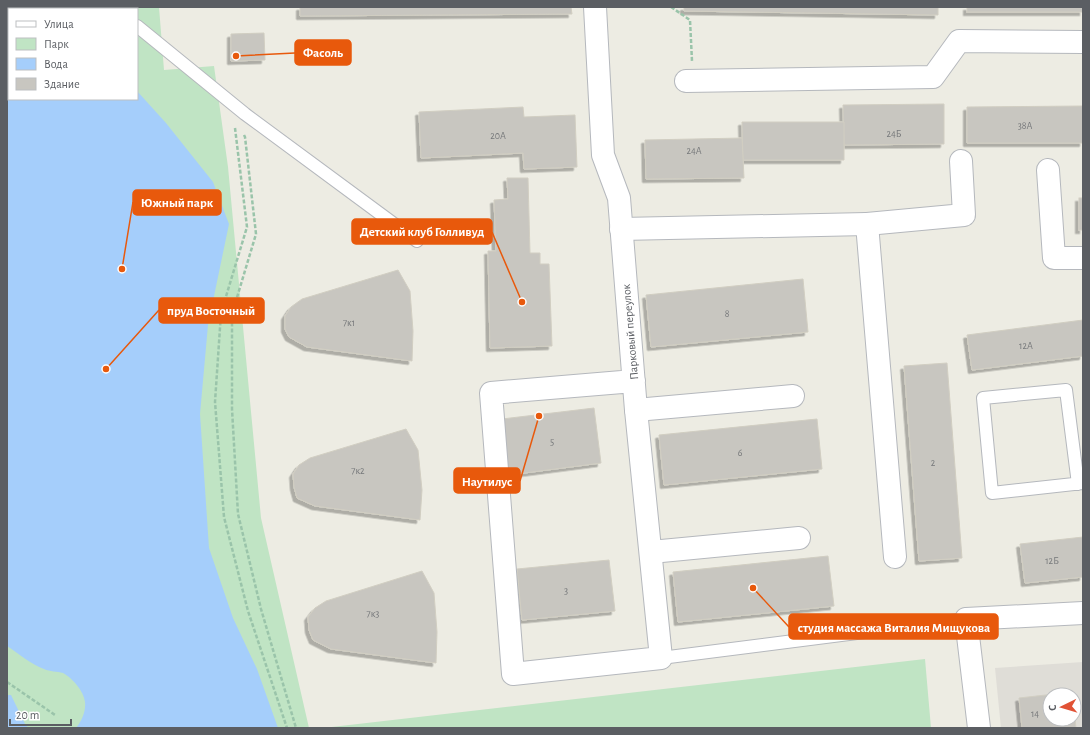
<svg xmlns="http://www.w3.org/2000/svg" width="1090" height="735" font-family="'Alegreya Sans',sans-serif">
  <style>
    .industrial { fill: #dfddd7; fill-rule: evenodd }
    .green { fill: #c0e4c4; fill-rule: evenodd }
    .water { fill: #a5cefb }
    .building { fill: #c8c6c0; stroke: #d1cec2; filter: url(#shadow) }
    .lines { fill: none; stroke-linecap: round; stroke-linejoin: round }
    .lane-casing { stroke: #b5b8bd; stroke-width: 14 }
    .street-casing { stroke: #b5b8bd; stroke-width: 24 }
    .path { stroke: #9ac4aa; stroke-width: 2.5; stroke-dasharray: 4 2; stroke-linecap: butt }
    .lane { stroke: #fff; stroke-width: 12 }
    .street { stroke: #fff; stroke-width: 22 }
    .labels { text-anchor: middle; stroke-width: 3.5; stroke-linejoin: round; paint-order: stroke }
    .number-label { font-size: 10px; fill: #76787a }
    .street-label { font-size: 12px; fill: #5b5e63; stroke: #fff }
    .leader { fill: none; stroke: #e8590c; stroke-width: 1.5 }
    .callout-dot { fill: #e8590c; stroke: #fff; stroke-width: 1.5 }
    .callout { fill: #e8590c; stroke: #e8590c; stroke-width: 1.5 }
    .callout-label { font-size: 13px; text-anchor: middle; font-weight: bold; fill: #fff }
  </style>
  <defs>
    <filter id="shadow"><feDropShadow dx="-3.5" dy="3.5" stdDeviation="0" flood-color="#0004"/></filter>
  </defs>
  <rect width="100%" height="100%" fill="#edece3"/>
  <path class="industrial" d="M1083 662V728H1001L995 668ZM1050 695H1074V719H1050Z"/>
  <g class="green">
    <path d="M7 7H159L164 70 214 66 228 167 261 518 309 728H7ZM9 9H137V99H9Z"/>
    <polygon points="925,659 931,728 323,728"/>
  </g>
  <g class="water">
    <path d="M7 28 9 29V99H137V91L166 123 213 182 229 224 208 325 200 414 209 548 233 618 257 669 278 728H76C82 721 86 711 85 702 84 691 72 678 63 673 57 671 50 672 44 669 31 664 19 654 7 646Z"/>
    <polygon points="7,695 11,695 26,726 30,728 7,728"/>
  </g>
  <g class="building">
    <polygon points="300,7 571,7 572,14 300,16"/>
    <polygon points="684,7 938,7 938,15 684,11"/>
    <rect x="967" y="7" width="116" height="5"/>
    <polygon points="264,33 265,60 231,61 231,34"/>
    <polygon points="944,104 944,144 844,145 843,105"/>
    <polygon points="1083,106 1083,143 967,143 967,107"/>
    <polygon points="523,107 524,117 575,115 577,167 524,169 523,153 421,158 419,112"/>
    <polygon points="742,122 844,122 844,160 743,160"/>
    <polygon points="742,138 744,178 646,179 645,140"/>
    <polygon points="507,178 528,178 530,253 540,253 540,264 549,264 552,346 490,348 488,251 496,251 494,200 508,199"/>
    <rect x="1079" y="198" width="4" height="32"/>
    <polygon points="398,270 410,291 413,331 412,361 307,347 289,337 285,329 285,316 291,307 302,299"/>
    <polygon points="803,279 808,332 651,347 646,295"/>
    <polygon points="1083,320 1083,356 972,370 967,335"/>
    <polygon points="947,363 962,558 919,561 904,366"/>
    <polygon points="594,408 601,463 509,475 502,419"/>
    <polygon points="817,419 822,469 664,485 659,435"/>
    <polygon points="406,429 418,450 422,490 420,520 315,506 297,498 294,487 293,474 299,465 310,458"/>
    <polygon points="1083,537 1083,577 1025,583 1020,544"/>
    <polygon points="828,556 834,606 678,622 673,572"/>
    <polygon points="609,560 615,611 522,620 517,569"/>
    <polygon points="422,571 434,593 437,632 436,663 331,649 313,640 309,630 308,617 315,608 326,601"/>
    <polygon points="1072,692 1073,695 1050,695 1050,719 1074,719 1074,708 1076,728 1022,728 1019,698"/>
  </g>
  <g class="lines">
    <g class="lane-casing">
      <g id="lane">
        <polyline points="114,7 117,9"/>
        <polyline points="137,26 245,114 417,241"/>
        <polyline points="1078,484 1066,390 983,398 992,493 1083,483"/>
        <polyline points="661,658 966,619"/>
      </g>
    </g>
    <g class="street-casing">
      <g id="street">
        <polyline points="595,7 603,155 619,198 636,410 661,658 513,674 491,393 634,381"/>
        <polyline points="686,81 933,77 959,41 1083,42"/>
        <polyline points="1048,170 1054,258 1083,258"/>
        <polyline points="867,224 964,215 961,161"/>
        <polyline points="621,229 867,224 895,557"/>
        <polyline points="636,410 793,396"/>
        <polyline points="651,552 799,538"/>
        <polyline points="979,728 966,619 1083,613"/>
      </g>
    </g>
    <g class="path">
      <polyline points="70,7 75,9"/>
      <polyline points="671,7 690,20 692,61"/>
      <polyline points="235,128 247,227 221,313 215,402 224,517 248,611 287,728"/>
      <polyline points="244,135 245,137 256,234 232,314 232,409 238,514 261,609 296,728"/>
      <polyline points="7,682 55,715"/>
    </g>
    <use href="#lane" class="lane"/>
    <use href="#street" class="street"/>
  </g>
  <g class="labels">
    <g class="number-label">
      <text x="1025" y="129">38А</text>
      <text x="894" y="137">24Б</text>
      <text x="498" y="139">20А</text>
      <text x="694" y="154">24А</text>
      <text x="727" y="317">8</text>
      <text x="349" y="326">7к1</text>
      <text x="1026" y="349">12А</text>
      <text x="552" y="445">5</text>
      <text x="740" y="456">6</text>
      <text x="933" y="466">2</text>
      <text x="358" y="474">7к2</text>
      <text x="1052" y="564">12Б</text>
      <text x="566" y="594">3</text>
      <text x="373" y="617">7к3</text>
      <text x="1035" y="717">14</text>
    </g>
    <g class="street-label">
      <text transform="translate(630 332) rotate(-95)" y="4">Парковый переулок</text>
    </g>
  </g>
  <path class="leader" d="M236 56L295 53M122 269L133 202M522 302L492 232M106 369L159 310M539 416L520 481M753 588L789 627"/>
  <g class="callout-dot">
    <circle cx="236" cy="56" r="4"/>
    <circle cx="122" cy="269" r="4"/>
    <circle cx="522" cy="302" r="4"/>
    <circle cx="106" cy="369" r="4"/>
    <circle cx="539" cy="416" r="4"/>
    <circle cx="753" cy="588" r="4"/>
  </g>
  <g class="callout">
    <rect x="295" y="40" width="56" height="25" rx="4"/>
    <rect x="133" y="190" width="88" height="25" rx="4"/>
    <rect x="352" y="219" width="140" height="25" rx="4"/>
    <rect x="159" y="298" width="105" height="25" rx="4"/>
    <rect x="454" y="468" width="66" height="25" rx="4"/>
    <rect x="789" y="614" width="209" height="25" rx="4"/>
  </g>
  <g class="callout-label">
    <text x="323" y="57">Фасоль</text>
    <text x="177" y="207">Южный парк</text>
    <text x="422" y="236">Детский клуб Голливуд</text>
    <text x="211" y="315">пруд Восточный</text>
    <text x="487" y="486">Наутилус</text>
    <text x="894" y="632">студия массажа Виталия Мищукова</text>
  </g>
  <rect width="1090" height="735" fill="none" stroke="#5b5e63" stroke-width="16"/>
  <rect x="8" y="8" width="130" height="92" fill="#ffffff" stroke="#bdbfc1"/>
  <rect x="16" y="21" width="20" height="6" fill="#ffffff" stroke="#bdbfc1"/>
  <text x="44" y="28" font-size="12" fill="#5b5e63">Улица</text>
  <rect x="16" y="38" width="20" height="12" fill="#c0e4c4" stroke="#bdbfc1"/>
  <text x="44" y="48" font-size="12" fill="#5b5e63">Парк</text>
  <rect x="16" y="58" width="20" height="12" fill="#a5cefb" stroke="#bdbfc1"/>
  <text x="44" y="68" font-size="12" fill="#5b5e63">Вода</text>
  <rect x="16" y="78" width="20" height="12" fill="#c8c6c0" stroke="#bdbfc1"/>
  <text x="44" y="88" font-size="12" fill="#5b5e63">Здание</text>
  <g transform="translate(1062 707) rotate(265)"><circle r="19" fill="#ffffff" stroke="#bdbfc1"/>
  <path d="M0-3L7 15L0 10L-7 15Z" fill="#e15235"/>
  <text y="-6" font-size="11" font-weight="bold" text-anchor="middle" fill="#5b5e63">С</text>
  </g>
  <path d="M10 719v6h61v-6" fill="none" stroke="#5b5e63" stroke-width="2"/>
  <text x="16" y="719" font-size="12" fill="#5b5e63" stroke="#ffffff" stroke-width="3" paint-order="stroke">20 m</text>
</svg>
